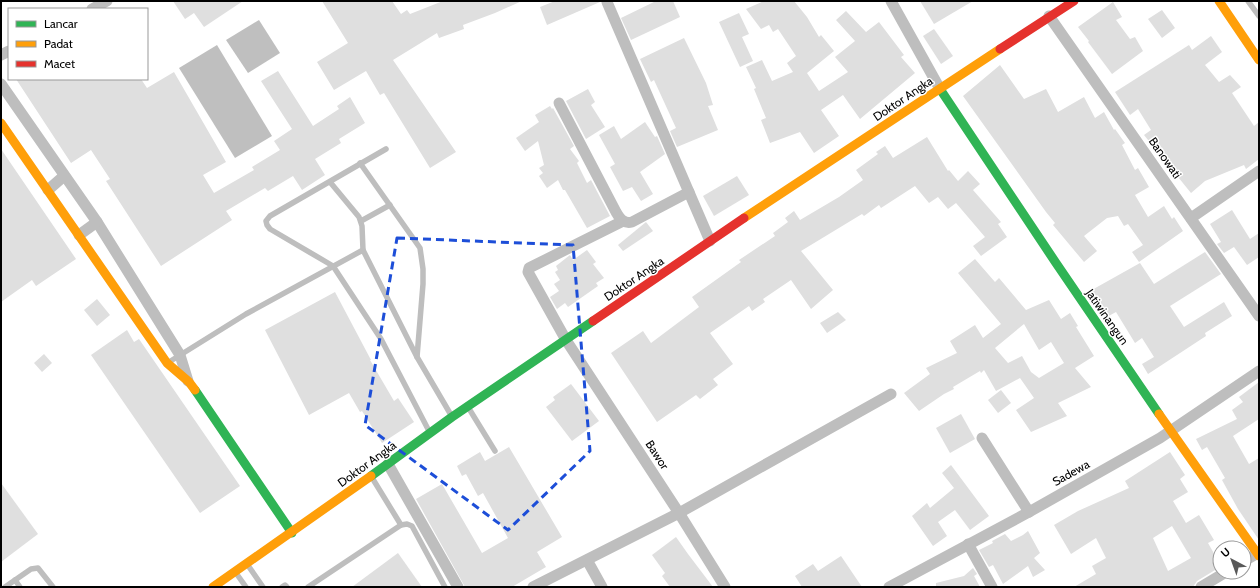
<svg xmlns="http://www.w3.org/2000/svg" width="1260" height="588" font-family="Cabin,sans-serif">
  <style>
    .water { fill: #bfbfbf }
    .building { fill: #dfdfdf; fill-rule: evenodd }
    .lines { fill: none; stroke-linecap: round; stroke-linejoin: round }
    .lane { stroke: #bebebe; stroke-width: 5.5 }
    .street { stroke: #bebebe; stroke-width: 11 }
    .fast { stroke: #30b455; stroke-width: 9 }
    .slow { stroke: #ff9f0a; stroke-width: 9 }
    .jam { stroke: #e5322d; stroke-width: 9 }
    .marked { fill: none; stroke: #1d4ed8; stroke-width: 3; stroke-dasharray: 8 5; stroke-linejoin: round }
    .labels { text-anchor: middle; stroke-width: 3; stroke-linejoin: round; paint-order: stroke }
    .street-label { font-size: 12px; fill: #000; stroke: #fff }
  </style>
  <rect width="100%" height="100%" fill="#fff"/>
  <g class="water">
    <polygon points="259,20 280,53 248,73 226,40"/>
    <polygon points="217,45 272,136 235,158 179,68"/>
  </g>
  <g class="building">
    <polygon points="173,1 243,1 204,27 194,13 185,19"/>
    <polygon points="322,1 392,1 401,14 407,10 410,14 443,1 522,1 495,13 463,25 464,29 439,38 437,33 393,60 456,152 430,168 384,93 380,95 366,71 334,90 317,62 348,43"/>
    <polygon points="555,1 600,1 600,2 547,25 540,7"/>
    <polygon points="656,1 673,1 680,17 631,40 621,18"/>
    <polygon points="764,1 794,1 807,17 819,37 821,35 834,51 807,73 819,91 848,72 835,57 855,41 836,20 846,11 866,32 879,22 904,55 901,57 915,73 860,119 843,95 821,110 839,136 814,153 800,132 770,143 761,120 766,118 754,89 756,88 746,67 762,60 772,81 793,72 787,63 796,56 778,29 773,32 769,25 761,29 746,9"/>
    <polygon points="920,1 973,1 934,24"/>
    <polygon points="1113,2 1122,17 1116,20 1130,39 1135,37 1143,51 1112,74 1088,42 1089,41 1078,27"/>
    <polygon points="1162,10 1175,28 1162,38 1148,19"/>
    <polygon points="739,13 749,34 742,37 753,61 740,67 719,22"/>
    <polygon points="934,29 953,56 941,64 923,36"/>
    <polygon points="1211,36 1222,52 1205,65 1219,82 1230,75 1241,87 1232,93 1254,126 1259,122 1259,159 1246,169 1244,165 1205,181 1191,193 1144,135 1151,130 1138,109 1130,115 1115,92 1189,45 1192,50"/>
    <polygon points="684,38 706,83 713,105 708,106 718,130 677,147 670,131 676,128 654,80 651,82 640,59"/>
    <polygon points="1000,65 1024,99 1046,89 1058,112 1084,97 1095,118 1104,112 1114,130 1115,129 1125,143 1122,145 1135,170 1138,168 1149,187 1135,195 1148,217 1164,206 1172,219 1174,217 1183,231 1139,262 1132,252 1143,245 1128,224 1124,226 1118,216 1107,218 1084,236 1097,251 1084,262 1053,225 1055,223 1046,212 963,96"/>
    <polygon points="278,71 313,126 339,109 337,106 350,97 365,123 339,139 341,143 315,159 325,175 302,190 293,176 268,191 265,188 226,211 232,220 161,266 106,181 110,179 91,150 71,163 16,79 141,79 147,88 174,72 226,162 203,175 214,193 254,170 252,167 280,150 274,141 292,129 261,81"/>
    <polygon points="588,89 595,102 591,105 605,127 586,139 566,101"/>
    <polygon points="550,106 552,109 553,108 574,146 570,149 579,161 577,163 587,183 591,180 610,216 587,228 565,190 563,190 558,180 547,188 539,176 543,173 539,168 544,165 538,141 525,151 516,138 539,122 535,115"/>
    <polygon points="645,122 655,137 657,136 665,154 640,172 653,194 641,201 632,187 623,191 610,167 615,164 599,135 614,126 621,139"/>
    <polygon points="927,137 948,171 949,170 958,181 968,171 980,184 973,190 1001,222 998,224 1007,237 981,256 973,246 985,237 956,203 948,209 938,197 929,203 915,186 881,208 879,205 864,216 862,214 801,251 833,290 811,309 791,280 763,299 765,302 752,311 749,306 710,333 733,364 713,379 718,385 700,399 696,395 657,422 611,353 643,331 651,343 699,307 692,297 741,262 739,260 775,236 773,233 788,222 785,218 794,211 800,220 839,197 863,180 856,170 878,154 876,152 885,146 893,158"/>
    <polygon points="1,149 76,259 36,286 32,280 1,302"/>
    <polygon points="737,176 749,195 714,216 703,196"/>
    <polygon points="1232,210 1250,239 1259,233 1259,257 1247,265 1234,247 1224,253 1217,244 1221,242 1210,224"/>
    <polygon points="646,222 653,231 623,251 618,245"/>
    <polygon points="587,250 596,262 593,264 604,278 596,283 598,286 568,307 565,303 557,309 550,297 559,291 554,284 560,280 555,272 558,270 556,266 570,255 573,260"/>
    <polygon points="1205,252 1221,274 1170,306 1184,327 1224,302 1232,316 1205,333 1206,336 1148,374 1142,364 1154,357 1142,338 1135,343 1116,312 1105,318 1096,305 1090,291 1140,263 1154,284"/>
    <path d="M975 259 995 282 999 278 1026 310 1049 300 1061 319 1070 313 1078 326 1076 327 1094 356 1075 368 1091 387 1058 403 1067 416 1031 432 1016 410 1034 398 1020 378 996 391 984 370 981 373 980 371 953 387 954 389 944 394 919 411 904 393 930 374 926 368 957 353 950 341 975 325 983 338 1001 324 958 273ZM1024 324 1039 350 1051 342 1064 363 1039 378 1031 372 1022 356 1008 363 995 348Z"/>
    <polygon points="335,292 371,360 370,360 394,401 398,398 414,422 382,443 362,411 360,412 349,393 309,415 265,330"/>
    <polygon points="97,299 110,315 97,326 84,310"/>
    <polygon points="838,312 846,320 827,333 820,323"/>
    <polygon points="127,330 134,342 139,339 240,486 200,513 91,355"/>
    <polygon points="44,354 52,363 42,372 34,363"/>
    <polygon points="1259,382 1259,419 1233,436 1249,464 1259,458 1259,540 1238,509 1222,480 1225,478 1207,447 1202,450 1196,439 1237,419 1232,410 1243,402 1239,397"/>
    <polygon points="571,384 599,421 572,441 546,407 555,400 553,397"/>
    <polygon points="1001,390 1011,403 998,413 988,400"/>
    <polygon points="961,414 975,439 950,453 936,428"/>
    <polygon points="509,447 562,537 537,552 546,567 512,587 465,587 416,499 442,484 482,553 508,538 483,493 478,496 466,474 462,476 457,466 480,452 485,461"/>
    <path d="M1170 452 1185 475 1180 479 1188 492 1173 501 1186 523 1199 515 1214 540 1208 543 1220 564V567L1197 581 1193 587H1074L1096 574 1092 566 1106 558 1096 538 1071 554 1054 525 1078 511 1129 488 1125 481ZM1172 526 1191 558 1168 571 1153 538Z"/>
    <polygon points="951,465 989,516 970,530 955,510 938,522 947,536 933,546 912,516 927,503 930,508 954,488 942,473"/>
    <polygon points="1,483 38,534 1,562"/>
    <polygon points="1028,531 1040,553 1034,558 1045,570 1033,577 1028,566 1003,584 993,565 989,567 979,550 993,543 992,541 1005,534 1011,541 1023,535"/>
    <polygon points="676,537 688,554 713,587 670,587 662,576 665,573 652,555"/>
    <polygon points="398,553 422,587 352,587"/>
    <polygon points="841,556 862,587 802,587 795,576 813,564 818,571"/>
    <polygon points="973,568 977,574 974,576 980,587 936,587 936,583 964,576"/>
  </g>
  <g class="lines">
    <g class="lane">
      <polyline points="1248,1 1259,16"/>
      <polyline points="386,149 270,216 266,221 267,225 270,229 333,266 381,339 429,431"/>
      <polyline points="360,163 420,248 423,269 423,284 417,357"/>
      <polyline points="330,182 359,217 362,226 363,250"/>
      <polyline points="361,221 390,205"/>
      <polyline points="169,362 246,314 363,250 417,357 451,415"/>
      <polyline points="468,407 495,451"/>
      <polyline points="371,476 401,525"/>
      <polyline points="247,564 263,587"/>
      <polyline points="236,573 246,587"/>
      <polyline points="15,580 20,587"/>
      <polyline points="5,587 31,569 38,568 53,587"/>
      <polyline points="282,587 285,585 287,587"/>
      <polyline points="308,587 401,525 407,524 412,526 445,587"/>
    </g>
    <g class="street">
      <polyline points="891,1 940,89"/>
      <polyline points="607,2 710,241"/>
      <polyline points="92,9 107,1"/>
      <polyline points="1049,16 1259,316"/>
      <polyline points="1,55 9,51"/>
      <polyline points="1,84 97,222 180,355 188,381"/>
      <path d="M559 103 616 212C620 219 624 224 632 222L689 192"/>
      <polyline points="48,190 64,176"/>
      <polyline points="1191,218 1259,171"/>
      <polyline points="623,221 529,268 528,272 566,340 679,513 725,587"/>
      <polyline points="79,235 97,222"/>
      <polyline points="982,438 1029,512"/>
      <polyline points="388,464 458,587"/>
      <polyline points="968,544 992,587"/>
      <polyline points="587,560 602,587"/>
      <polyline points="1244,561 1258,553"/>
      <polyline points="533,587 679,513 891,394"/>
      <polyline points="889,587 1029,512 1160,438 1259,371"/>
      <polyline points="1201,587 1226,572"/>
    </g>
    <g class="fast">
      <polyline points="940,89 1056,263 1159,414"/>
      <polyline points="195,390 292,533"/>
      <polyline points="371,476 452,417 593,321"/>
    </g>
    <g class="slow">
      <polyline points="1219,1 1259,60"/>
      <polyline points="1,123 167,363 189,382 195,390"/>
      <polyline points="744,218 1000,49"/>
      <polyline points="1159,414 1259,556"/>
      <polyline points="213,587 371,476"/>
    </g>
    <g class="jam">
      <polyline points="1000,49 1074,1"/>
      <polyline points="593,321 744,218"/>
    </g>
  </g>
  <path class="marked" d="M397 238 573 245 590 451 508 530 365 425Z"/>
  <g class="labels">
    <g class="street-label">
      <text transform="translate(903 99) rotate(-34)" y="4">Doktor Angka</text>
      <text transform="translate(1165 158) rotate(55)" y="4">Banowati</text>
      <text transform="translate(634 279) rotate(-34)" y="4">Doktor Angka</text>
      <text transform="translate(1107 317) rotate(55)" y="4">Jatiwinangun</text>
      <text transform="translate(657 455) rotate(57)" y="4">Bawor</text>
      <text transform="translate(367 464) rotate(-36)" y="4">Doktor Angka</text>
      <text transform="translate(1071 473) rotate(-29)" y="4">Sadewa</text>
    </g>
  </g>
  <rect width="1260" height="588" fill="none" stroke="#000000" stroke-width="4"/>
  <rect x="8" y="8" width="140" height="72" fill="#ffffff" stroke="#999999"/>
  <rect x="16" y="21" width="20" height="6" fill="#30b455" stroke="#999999"/>
  <text x="44" y="28" font-size="12" fill="#000000">Lancar</text>
  <rect x="16" y="41" width="20" height="6" fill="#ff9f0a" stroke="#999999"/>
  <text x="44" y="48" font-size="12" fill="#000000">Padat</text>
  <rect x="16" y="61" width="20" height="6" fill="#e5322d" stroke="#999999"/>
  <text x="44" y="68" font-size="12" fill="#000000">Macet</text>
  <g transform="translate(1232 560) rotate(319)"><circle r="19" fill="#ffffff" stroke="#999999"/>
  <path d="M0-3L7 15L0 10L-7 15Z" fill="#595959"/>
  <text y="-6" font-size="11" font-weight="bold" text-anchor="middle" fill="#000000">U</text>
  </g>
</svg>
